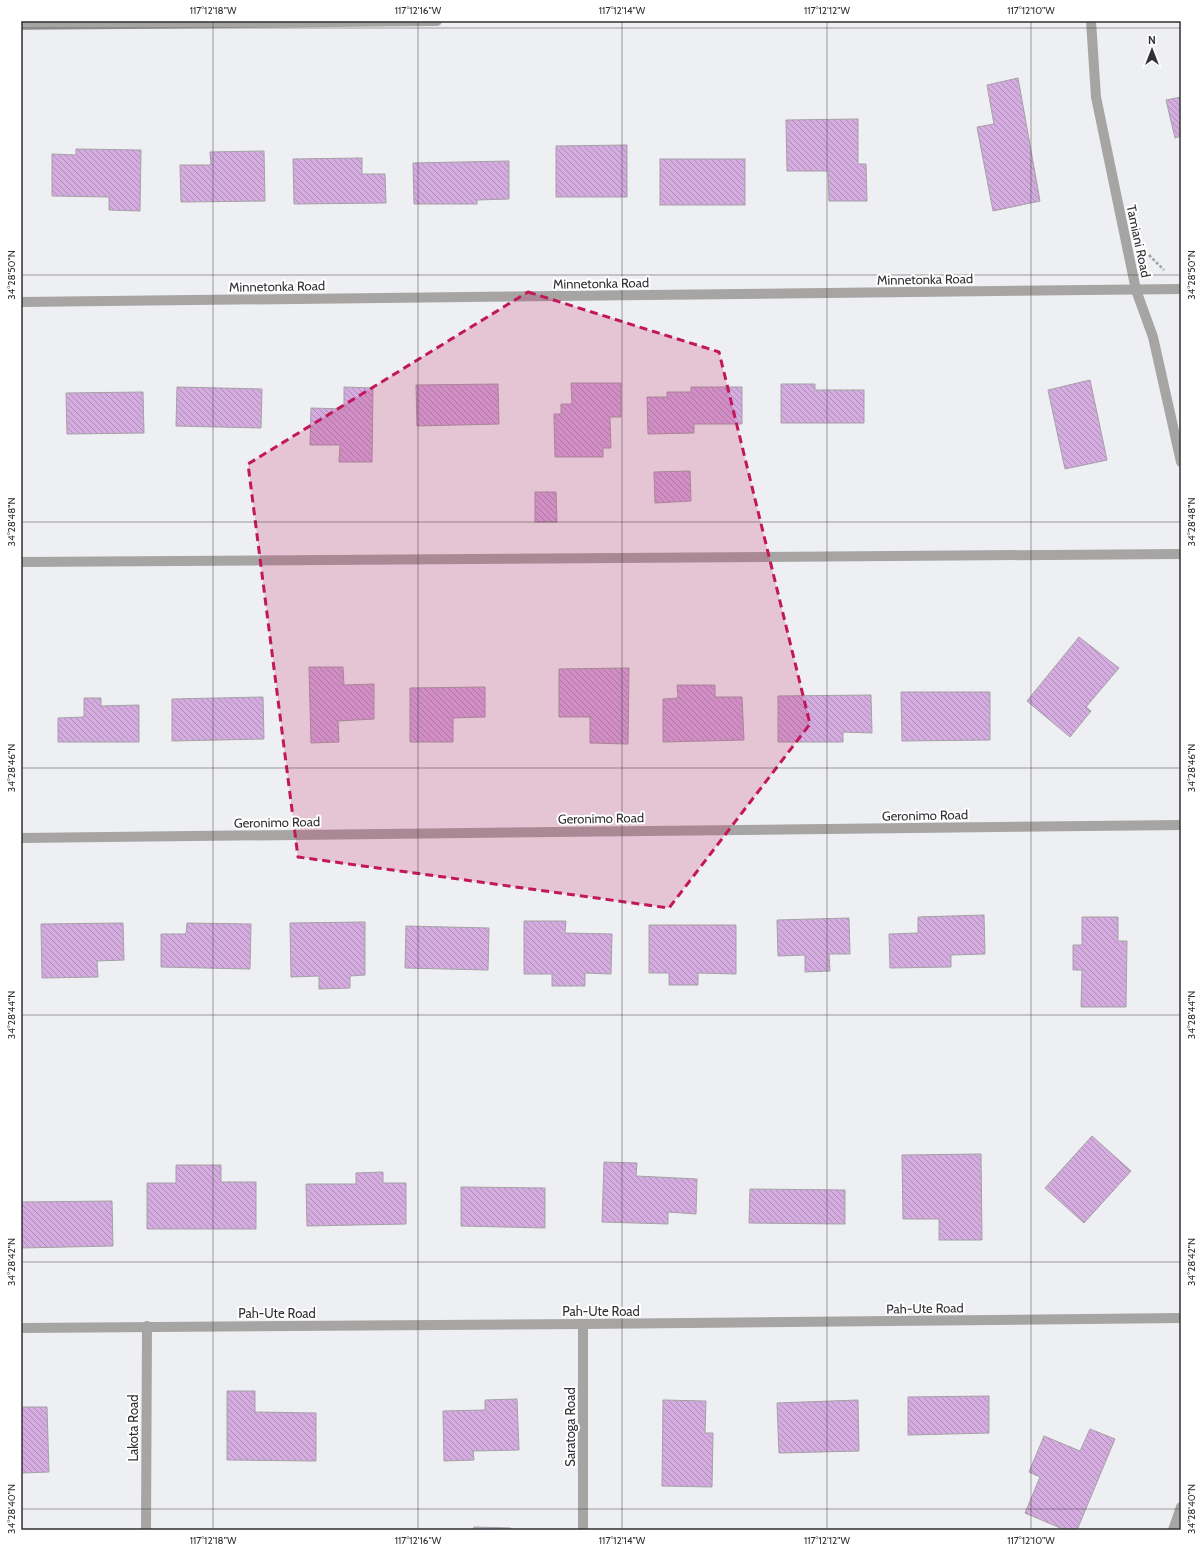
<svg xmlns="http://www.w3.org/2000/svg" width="1202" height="1551" font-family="Cabin,sans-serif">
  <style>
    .building { fill: url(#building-back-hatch); stroke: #a4a2a5 }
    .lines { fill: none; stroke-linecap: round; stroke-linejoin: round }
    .path { stroke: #9fa0a3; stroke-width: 2.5; stroke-dasharray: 3 2; stroke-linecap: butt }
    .service { stroke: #a6a5a3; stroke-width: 10 }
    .minor { stroke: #a6a5a3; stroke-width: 10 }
    .marked { fill: #c2185b; fill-opacity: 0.2; stroke: #c2185b; stroke-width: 3; stroke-dasharray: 8 5; stroke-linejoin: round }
    .ticks { fill: none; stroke: #313133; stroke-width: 1; stroke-opacity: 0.45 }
    .labels { text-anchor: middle; stroke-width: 4; stroke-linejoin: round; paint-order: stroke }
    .street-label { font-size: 13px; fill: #313133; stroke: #fff }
    .neatline { fill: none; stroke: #313133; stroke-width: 1.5 }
    .ticks-label { font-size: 10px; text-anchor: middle; fill: #313133 }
  </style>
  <defs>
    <pattern id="building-back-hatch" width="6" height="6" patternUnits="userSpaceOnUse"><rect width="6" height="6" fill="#d4ace0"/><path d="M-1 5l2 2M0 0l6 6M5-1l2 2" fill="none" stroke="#ad8db6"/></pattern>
  </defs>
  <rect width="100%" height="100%" fill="#eeeff3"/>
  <g class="building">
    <polygon points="1018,78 1040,201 993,211 977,127 994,124 987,85"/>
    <polygon points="1181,97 1181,136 1175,138 1166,100"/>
    <polygon points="858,119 858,164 866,164 867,201 829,201 828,171 787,171 786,120"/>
    <polygon points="627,145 627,197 556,197 556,146"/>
    <polygon points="76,149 141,150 140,211 109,210 109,197 52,196 52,154 76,155"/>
    <polygon points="264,151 265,201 181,202 180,165 211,165 210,152"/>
    <polygon points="362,158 362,174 385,174 386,203 294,204 293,159"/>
    <rect x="660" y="159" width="85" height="46"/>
    <polygon points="509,161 509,199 477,200 477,204 414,204 413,163"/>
    <polygon points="1090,380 1107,460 1065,469 1048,390"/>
    <polygon points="571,383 621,383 621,417 610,417 611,448 603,448 603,457 555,457 554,414 561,414 561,404 572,404"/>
    <polygon points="498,384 499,424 417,426 416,385"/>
    <polygon points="781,384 815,384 815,390 864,390 864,423 781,423"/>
    <polygon points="177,387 262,389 261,428 176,426"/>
    <polygon points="344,387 373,388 372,462 339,462 340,445 310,445 311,408 344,409"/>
    <polygon points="691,387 742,387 742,424 694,424 694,433 648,434 647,397 667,397 667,392 691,392"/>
    <polygon points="143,392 144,433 67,434 66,393"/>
    <polygon points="690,471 691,501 655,503 654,472"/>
    <polygon points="535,492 556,492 557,522 535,522"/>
    <polygon points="1079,637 1119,668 1086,707 1091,711 1070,737 1027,701"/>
    <polygon points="309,667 343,667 344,685 374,684 374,719 338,721 339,742 311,743"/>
    <polygon points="629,668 628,744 590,743 590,717 559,717 559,669"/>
    <polygon points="677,685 715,685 715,697 742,697 744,740 663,742 663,699 678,698"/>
    <polygon points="485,687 485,717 453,718 453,742 410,742 410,688"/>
    <polygon points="901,692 990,692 990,740 902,741"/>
    <polygon points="871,695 872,733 843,732 843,742 778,742 778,696"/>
    <polygon points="263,697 264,739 172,741 172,699"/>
    <polygon points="84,698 101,698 101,706 139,705 139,742 58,742 58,718 84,717"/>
    <polygon points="984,915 985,954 951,955 951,967 890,968 889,934 918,933 918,917"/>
    <polygon points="1082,917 1118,917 1118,941 1127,941 1126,1007 1081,1007 1082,970 1073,970 1073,945 1082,945"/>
    <polygon points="849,918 850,954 829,954 830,971 805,972 805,955 778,956 777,920"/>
    <polygon points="524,921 566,921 565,933 612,934 611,974 585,973 585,986 552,986 552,974 524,974"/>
    <polygon points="365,922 365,975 350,976 350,988 319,989 319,976 291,977 290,923"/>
    <polygon points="123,923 124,960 97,961 98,977 42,978 41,924"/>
    <polygon points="187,923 251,924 250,969 161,967 161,934 186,934"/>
    <polygon points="649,925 736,925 736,974 698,973 698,985 669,985 669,973 649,973"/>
    <polygon points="406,926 489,928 488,970 405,968"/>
    <polygon points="1092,1136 1131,1171 1084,1223 1045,1188"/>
    <polygon points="981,1154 982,1240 939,1240 939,1219 903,1219 902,1155"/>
    <polygon points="604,1162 637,1163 636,1176 697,1179 696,1214 668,1212 668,1224 602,1222"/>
    <polygon points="176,1165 221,1165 221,1182 256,1182 256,1229 147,1229 147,1183 176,1183"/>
    <polygon points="383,1172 383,1183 406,1183 406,1224 307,1226 306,1184 356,1184 356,1173"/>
    <polygon points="461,1187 545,1188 545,1228 461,1226"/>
    <polygon points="750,1189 845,1190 845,1224 749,1223"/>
    <polygon points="112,1201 113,1246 21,1248 21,1202"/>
    <polygon points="227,1391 255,1391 255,1412 316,1413 316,1461 227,1460"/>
    <polygon points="989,1396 989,1433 908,1435 908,1397"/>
    <polygon points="517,1399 519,1450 473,1451 474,1460 444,1461 443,1411 485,1410 485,1400"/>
    <polygon points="663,1400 706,1401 705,1433 713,1433 712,1487 662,1486"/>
    <polygon points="858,1400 859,1451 779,1453 777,1403"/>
    <polygon points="21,1407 47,1407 49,1472 21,1473"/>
    <polygon points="1090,1429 1115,1439 1077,1530 1065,1530 1025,1513 1040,1477 1029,1472 1044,1436 1080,1451"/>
    <polygon points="474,1527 511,1528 511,1530 473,1530"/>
  </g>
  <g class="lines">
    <polyline class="path" points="1149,255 1164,270"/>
    <g class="service">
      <polyline points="21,25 437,21"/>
      <polyline points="21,562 1181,554"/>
    </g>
    <g class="minor">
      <polyline points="1091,21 1096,97 1136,290 1153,337 1181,462"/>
      <polyline points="21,302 1181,289"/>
      <polyline points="21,838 1181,825"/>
      <polyline points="583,1324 583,1530"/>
      <polyline points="21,1328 583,1324 1181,1318"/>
      <polyline points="146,1530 147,1326"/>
      <polyline points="1173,1530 1181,1507"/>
    </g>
  </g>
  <path class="marked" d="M528 292 719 352 810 724 669 908 298 857 248 464Z"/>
  <path class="ticks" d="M213 21V1530M418 21V1530M622 21V1530M827 21V1530M1031 21V1530M21 28H1181M21 275H1181M21 522H1181M21 768H1181M21 1015H1181M21 1262H1181M21 1509H1181"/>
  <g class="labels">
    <g class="street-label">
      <text transform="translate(1139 241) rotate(78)" y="5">Tamiani Road</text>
      <text transform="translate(925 279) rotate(-1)" y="5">Minnetonka Road</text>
      <text transform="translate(601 283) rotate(-1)" y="5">Minnetonka Road</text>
      <text transform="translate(277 286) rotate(-1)" y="5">Minnetonka Road</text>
      <text transform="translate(925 815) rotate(-1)" y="5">Geronimo Road</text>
      <text transform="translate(601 818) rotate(-1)" y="5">Geronimo Road</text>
      <text transform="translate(277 822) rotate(-1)" y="5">Geronimo Road</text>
      <text transform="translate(925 1308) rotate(-1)" y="5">Pah-Ute Road</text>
      <text x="601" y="1316">Pah-Ute Road</text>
      <text x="277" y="1318">Pah-Ute Road</text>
      <text transform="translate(570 1427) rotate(-90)" y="5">Saratoga Road</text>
      <text transform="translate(133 1428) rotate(-90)" y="5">Lakota Road</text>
    </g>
  </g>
  <rect width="1202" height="1551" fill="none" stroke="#ffffff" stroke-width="44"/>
  <g transform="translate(1152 50)" stroke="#ffffff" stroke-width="3" paint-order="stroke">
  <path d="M0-3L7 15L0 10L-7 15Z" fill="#313133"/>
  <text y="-6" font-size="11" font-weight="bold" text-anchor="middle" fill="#313133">N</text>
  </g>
  <rect x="22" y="22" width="1158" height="1507" class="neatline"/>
  <g class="ticks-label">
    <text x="213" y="14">117°12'18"W</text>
    <text x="418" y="14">117°12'16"W</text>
    <text x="622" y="14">117°12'14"W</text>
    <text x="827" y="14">117°12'12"W</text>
    <text x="1031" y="14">117°12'10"W</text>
    <text transform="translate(11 275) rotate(-90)" y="4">34°28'50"N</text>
    <text transform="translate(1191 275) rotate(-90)" y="4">34°28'50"N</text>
    <text transform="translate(11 522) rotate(-90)" y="4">34°28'48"N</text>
    <text transform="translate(1191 522) rotate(-90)" y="4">34°28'48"N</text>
    <text transform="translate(11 768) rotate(-90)" y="4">34°28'46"N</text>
    <text transform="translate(1191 768) rotate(-90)" y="4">34°28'46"N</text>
    <text transform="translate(11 1015) rotate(-90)" y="4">34°28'44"N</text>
    <text transform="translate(1191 1015) rotate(-90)" y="4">34°28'44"N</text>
    <text transform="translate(11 1262) rotate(-90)" y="4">34°28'42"N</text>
    <text transform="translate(1191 1262) rotate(-90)" y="4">34°28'42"N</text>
    <text transform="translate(11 1509) rotate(-90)" y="4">34°28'40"N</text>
    <text transform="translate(1191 1509) rotate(-90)" y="4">34°28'40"N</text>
    <text x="213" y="1544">117°12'18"W</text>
    <text x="418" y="1544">117°12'16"W</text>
    <text x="622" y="1544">117°12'14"W</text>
    <text x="827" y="1544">117°12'12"W</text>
    <text x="1031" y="1544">117°12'10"W</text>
  </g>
</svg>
